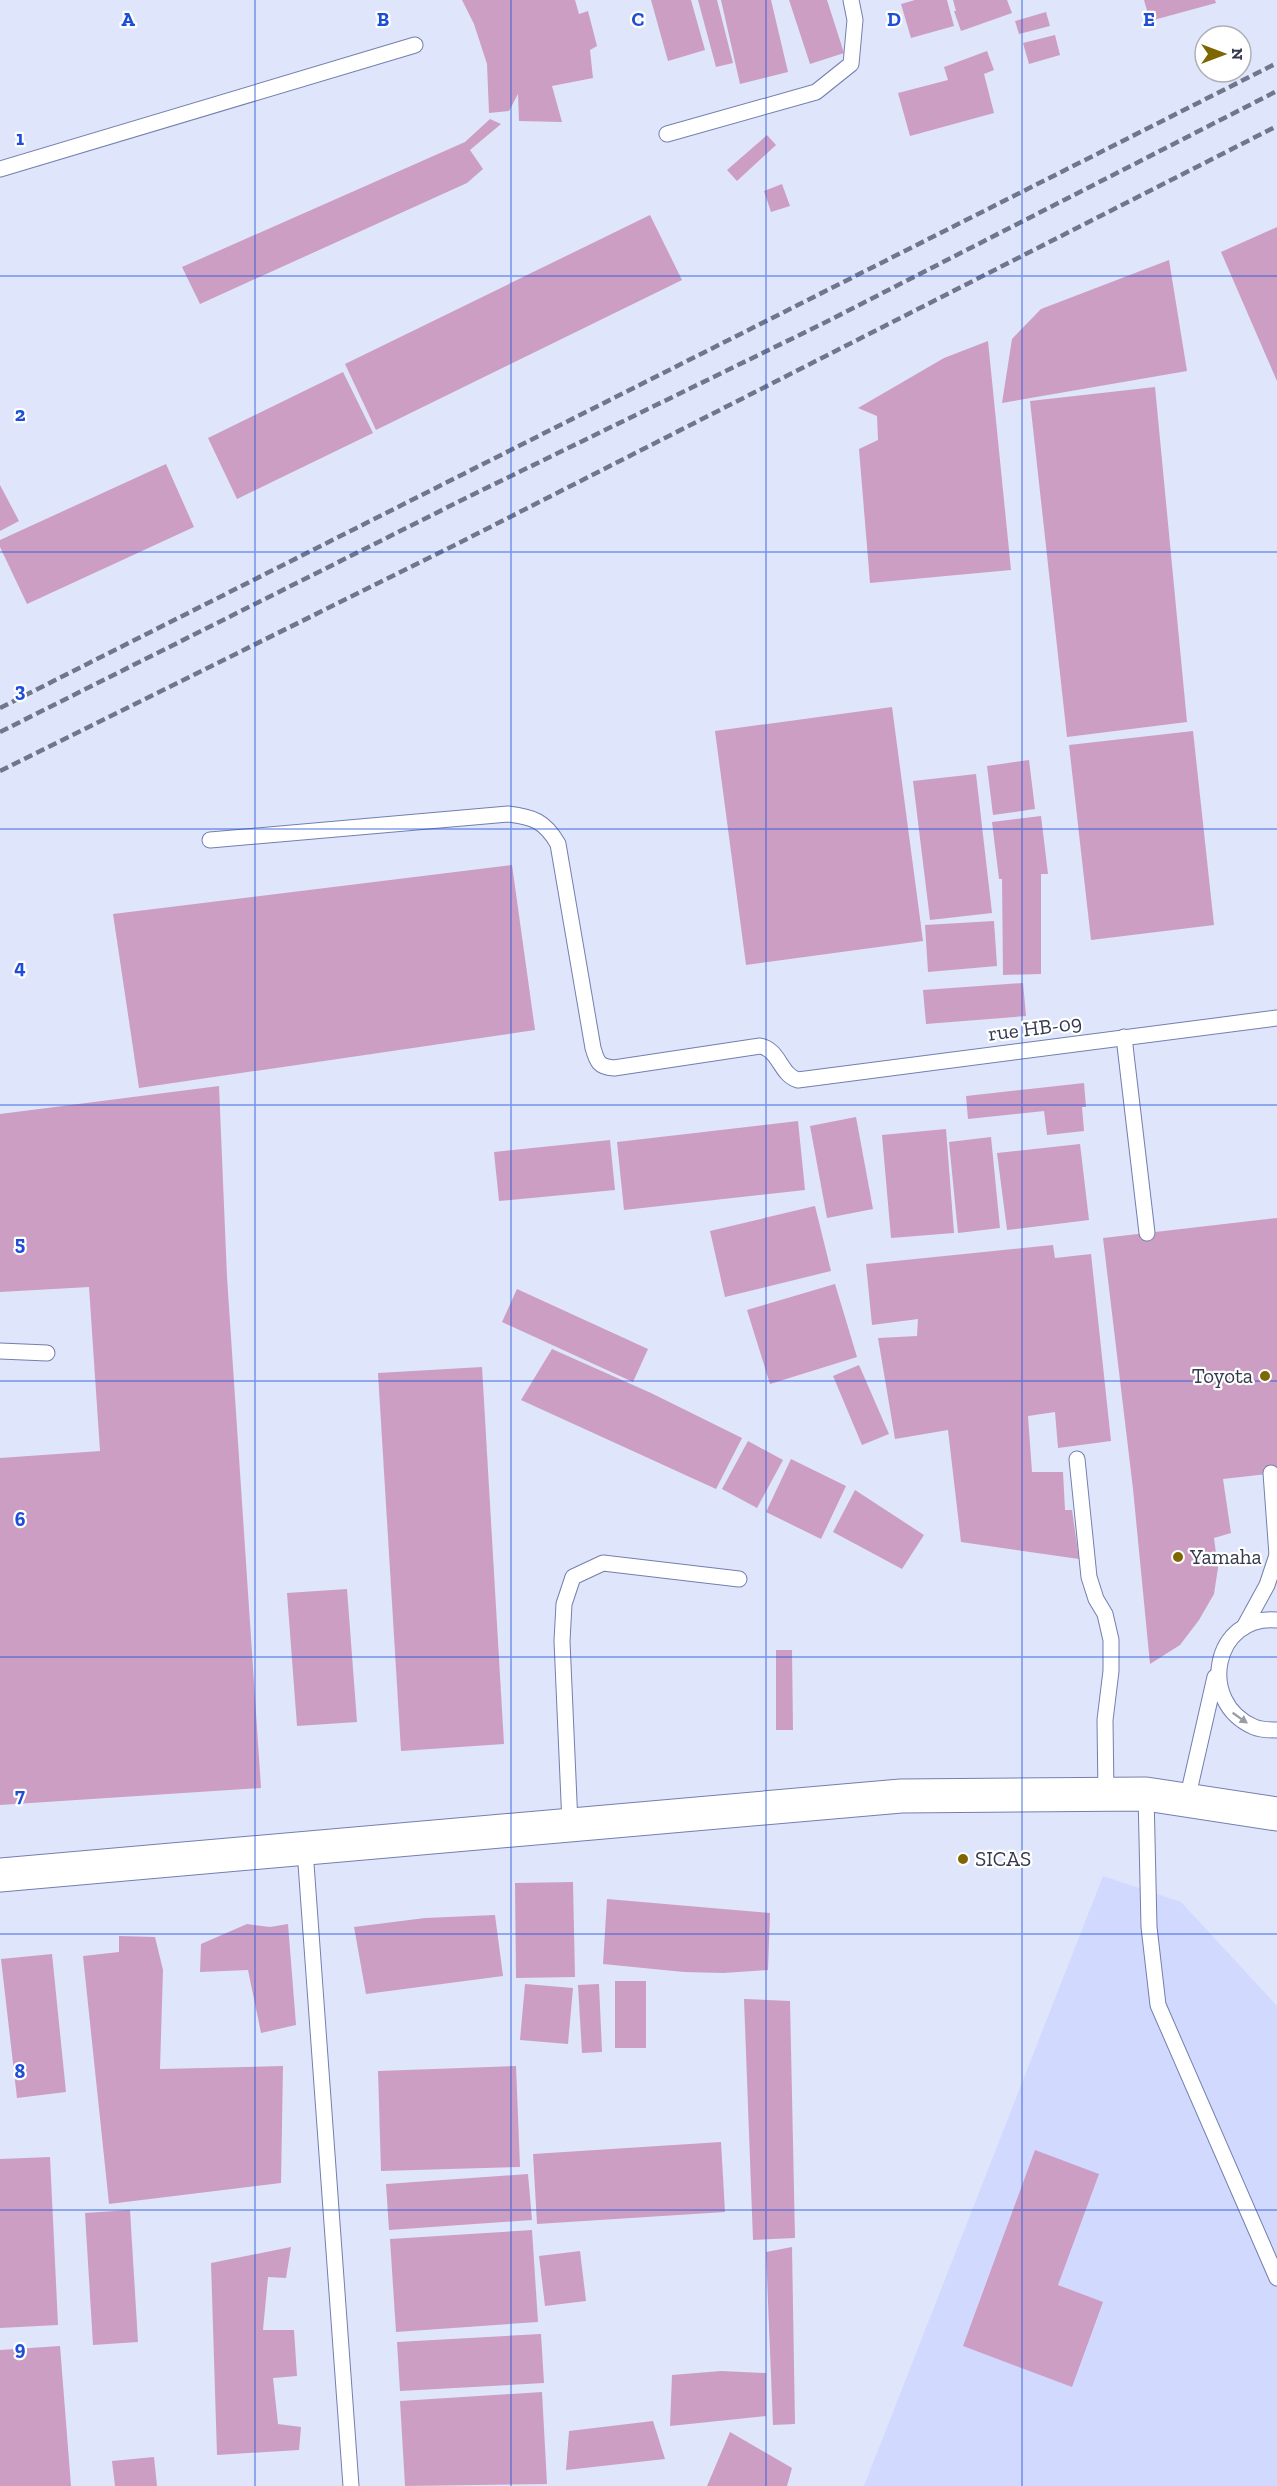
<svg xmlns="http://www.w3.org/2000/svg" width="1277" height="2486" font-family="'Zilla Slab',serif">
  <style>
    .built { fill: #d1dafe }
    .building { fill: #cd9ec3 }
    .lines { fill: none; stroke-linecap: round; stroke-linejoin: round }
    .service-casing { stroke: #737faf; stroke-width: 17 }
    .tertiary-casing { stroke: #737faf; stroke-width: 35 }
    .service { stroke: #fff; stroke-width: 15 }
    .tertiary { stroke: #fff; stroke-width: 33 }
    .rail { stroke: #70768b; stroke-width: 4.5; stroke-dasharray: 9 4.5; stroke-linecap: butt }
    .oneway { fill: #9a9ca6 }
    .grid { fill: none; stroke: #1d4ed8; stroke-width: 1.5; stroke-opacity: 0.55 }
    .poi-dot { fill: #7e6700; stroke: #fff; stroke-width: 2 }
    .labels { text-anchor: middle; stroke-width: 4.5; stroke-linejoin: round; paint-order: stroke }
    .street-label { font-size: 21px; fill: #34394e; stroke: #fff }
    .poi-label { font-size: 21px; fill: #34394e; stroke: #fff; text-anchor: start }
    .grid-label { font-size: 20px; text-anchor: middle; font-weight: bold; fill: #1d4ed8; stroke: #fff; stroke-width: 4.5; stroke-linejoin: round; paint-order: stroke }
  </style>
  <rect width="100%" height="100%" fill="#dfe5fb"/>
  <polygon class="built" points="1103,1876 1181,1902 1277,2006 1277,2486 864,2486"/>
  <g class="building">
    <polygon points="462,0 575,0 579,14 588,11 597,46 590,50 593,78 552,86 562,122 519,121 518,94 509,111 489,113 487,64 474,24"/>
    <polygon points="651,0 691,0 705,50 668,61"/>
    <polygon points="698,0 717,0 733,63 716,67"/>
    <polygon points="721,0 771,0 788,72 740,84"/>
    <polygon points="789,0 827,0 844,53 810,64"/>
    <polygon points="915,0 947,0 954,26 911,38 901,4"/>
    <polygon points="953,0 1007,0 1012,13 961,31 954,11 956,11"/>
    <polygon points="1144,0 1215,0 1216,3 1150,21"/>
    <polygon points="1046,12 1050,26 1019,34 1015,21"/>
    <polygon points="1055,35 1060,55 1029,64 1023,43"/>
    <polygon points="987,51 994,70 984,74 994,113 910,136 898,93 948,80 944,67"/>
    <polygon points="490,119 501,124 470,150 483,169 467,183 200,304 182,267 465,142"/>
    <polygon points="767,135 776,145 737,181 727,170"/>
    <polygon points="782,184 790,206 771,212 764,191"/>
    <polygon points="650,215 682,280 376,430 345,364"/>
    <polygon points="1277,227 1277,381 1221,252"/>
    <polygon points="1169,260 1187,371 1002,403 1012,339 1041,309"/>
    <polygon points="988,341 1011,570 870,583 859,449 878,440 877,416 858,408 944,358"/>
    <polygon points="343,372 373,433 237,499 208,438"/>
    <polygon points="1155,387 1187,722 1067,737 1030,401"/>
    <polygon points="166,464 194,527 27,604 0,547 0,540"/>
    <polygon points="0,485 19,521 0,531"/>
    <polygon points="892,707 923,941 746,965 715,731"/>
    <polygon points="1193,731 1214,925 1091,940 1069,745"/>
    <polygon points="1029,760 1035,809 993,815 987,766"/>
    <polygon points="976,774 992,913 930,920 913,781"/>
    <polygon points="1041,816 1048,874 1041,874 1041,974 1003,975 1002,879 999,879 992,822"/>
    <polygon points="512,865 535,1030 139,1088 113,914"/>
    <polygon points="994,921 997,966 928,972 925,925"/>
    <polygon points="1023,983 1026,1016 926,1024 923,990"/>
    <polygon points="1084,1083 1086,1107 1082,1107 1084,1131 1047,1135 1044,1111 968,1119 966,1096"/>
    <polygon points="219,1086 227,1277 261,1788 0,1805 0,1458 100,1451 89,1287 0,1292 0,1114"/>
    <polygon points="856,1117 873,1209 827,1218 810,1126"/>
    <polygon points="798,1121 805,1190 624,1210 617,1142"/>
    <polygon points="946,1129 954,1233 891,1238 882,1135"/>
    <polygon points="991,1137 1000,1228 958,1233 949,1142"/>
    <polygon points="610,1140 615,1190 499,1201 494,1152"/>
    <polygon points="1080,1144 1089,1220 1007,1230 997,1153"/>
    <polygon points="815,1206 831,1271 725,1297 710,1231"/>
    <polygon points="1277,1218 1277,1473 1223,1479 1231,1533 1214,1538 1218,1568 1214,1594 1199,1620 1180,1645 1150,1664 1133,1489 1103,1238"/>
    <polygon points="1053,1245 1055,1258 1091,1254 1111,1441 1058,1448 1055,1412 1028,1416 1032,1472 1063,1472 1065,1510 1072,1510 1079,1559 961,1542 948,1430 895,1439 878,1338 917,1336 918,1319 872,1325 866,1264"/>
    <polygon points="835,1284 857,1357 770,1384 747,1310"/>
    <polygon points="517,1289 648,1349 633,1382 502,1322"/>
    <polygon points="552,1349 651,1393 742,1438 716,1489 521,1400"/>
    <polygon points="859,1365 889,1434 862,1445 833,1376"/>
    <polygon points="482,1367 504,1744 401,1751 378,1373"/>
    <polygon points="748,1441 783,1460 757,1508 722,1489"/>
    <polygon points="791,1459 846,1486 821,1539 766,1512"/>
    <polygon points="855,1490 924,1535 902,1569 833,1532"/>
    <polygon points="347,1589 357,1722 297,1726 287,1593"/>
    <polygon points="776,1650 792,1650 793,1730 776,1730"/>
    <polygon points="573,1882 575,1977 516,1978 515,1883"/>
    <polygon points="607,1899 770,1913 768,1970 723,1973 684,1972 603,1964"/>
    <polygon points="495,1915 503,1976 366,1994 354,1927 425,1918"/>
    <polygon points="247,1924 270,1927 288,1924 296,2025 261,2033 248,1970 200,1972 201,1944"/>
    <polygon points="119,1936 155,1937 163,1970 160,2069 283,2066 281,2183 109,2204 83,1956 119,1952"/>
    <polygon points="52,1954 66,2092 17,2098 1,1959"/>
    <rect x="615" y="1981" width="31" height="67"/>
    <polygon points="525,1984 573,1988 568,2044 520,2040"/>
    <polygon points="599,1984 602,2052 582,2053 578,1985"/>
    <polygon points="744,1999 790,2001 795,2238 753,2240"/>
    <polygon points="516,2066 520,2167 381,2171 378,2071"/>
    <polygon points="721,2142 725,2212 537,2224 533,2154"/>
    <polygon points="1035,2150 1099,2174 1058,2285 1103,2302 1072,2387 963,2346"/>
    <polygon points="50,2157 58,2325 0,2328 0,2159"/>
    <polygon points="528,2174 532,2220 389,2230 386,2184"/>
    <polygon points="130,2210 138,2342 93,2345 85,2213"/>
    <polygon points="532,2230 538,2322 396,2332 390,2239"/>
    <polygon points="291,2247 286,2278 268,2277 263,2330 294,2330 297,2376 273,2378 278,2424 301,2427 299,2450 217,2455 211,2263"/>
    <polygon points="792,2247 795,2424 773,2425 766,2252"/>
    <polygon points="580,2251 586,2301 545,2306 539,2256"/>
    <polygon points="541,2334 544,2383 400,2391 397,2342"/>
    <polygon points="60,2346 71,2486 0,2486 0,2350"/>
    <polygon points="721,2371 766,2373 766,2416 670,2426 672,2375"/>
    <polygon points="542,2392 547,2484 405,2486 400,2401"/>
    <polygon points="653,2421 665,2459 566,2470 569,2431"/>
    <polygon points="730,2432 792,2468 787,2486 707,2486"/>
    <polygon points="154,2457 157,2486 115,2486 112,2461"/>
  </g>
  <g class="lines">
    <g class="service-casing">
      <g id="service">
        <polyline points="667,134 816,92 851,64 855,20 851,0"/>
        <polyline points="0,169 415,45"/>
        <path d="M210 840 508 814C533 817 545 821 558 844L593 1048C597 1062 599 1067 614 1068L760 1046C780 1050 780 1075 798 1080L1277 1018"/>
        <polyline points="1124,1037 1147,1233"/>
        <polyline points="0,1351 47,1353"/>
        <polyline points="1077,1459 1089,1577 1096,1599 1105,1614 1111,1640 1111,1671 1105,1720 1106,1794"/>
        <polyline points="1271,1473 1277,1555"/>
        <path d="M1277 1620C1214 1614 1196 1702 1254 1727 1261 1730 1270 1730 1277 1730"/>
        <polyline points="1244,1627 1267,1585 1277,1555"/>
        <polyline points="1146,1794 1149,1927 1158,2005 1277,2278"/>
        <polyline points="1187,1800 1215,1677"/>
        <polyline points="570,1824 562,1641 564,1604 573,1577 603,1563 739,1579"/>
        <polyline points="305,1850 351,2486"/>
      </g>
    </g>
    <g class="tertiary-casing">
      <polyline id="tertiary" points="0,1875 901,1796 1146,1794 1277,1814"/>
    </g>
    <use href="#service" class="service"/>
    <use href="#tertiary" class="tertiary"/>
    <g class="rail">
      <polyline points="0,708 1277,63"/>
      <polyline points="0,732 470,496 824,323 1277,91"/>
      <polyline points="0,771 453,546 1277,126"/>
    </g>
  </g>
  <defs><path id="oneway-solid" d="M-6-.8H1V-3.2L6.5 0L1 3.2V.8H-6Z" transform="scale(1.5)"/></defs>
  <use class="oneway" href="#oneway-solid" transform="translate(1240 1718) rotate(35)"/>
  <path class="grid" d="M255 0V2486M511 0V2486M766 0V2486M1022 0V2486M0 276H1277M0 552H1277M0 829H1277M0 1105H1277M0 1381H1277M0 1657H1277M0 1934H1277M0 2210H1277"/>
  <g class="poi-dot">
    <circle cx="1265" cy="1376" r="6"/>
    <circle cx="1178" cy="1557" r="6"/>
    <circle cx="963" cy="1859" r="6"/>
  </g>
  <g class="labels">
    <g class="street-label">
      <text transform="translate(1035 1028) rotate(-7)" y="7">rue HB-09</text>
    </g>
    <g class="poi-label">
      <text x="1253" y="1383" text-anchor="end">Toyota</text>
      <text x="1190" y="1564">Yamaha</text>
      <text x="975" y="1866">SICAS</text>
    </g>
  </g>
  <g class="grid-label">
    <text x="128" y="26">A</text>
    <text x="383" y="26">B</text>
    <text x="638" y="26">C</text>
    <text x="894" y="26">D</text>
    <text x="1149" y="26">E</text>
    <text x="20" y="145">1</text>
    <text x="20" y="421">2</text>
    <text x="20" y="697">3</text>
    <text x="20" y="974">4</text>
    <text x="20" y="1250">5</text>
    <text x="20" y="1526">6</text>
    <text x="20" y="1802">7</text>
    <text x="20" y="2078">8</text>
    <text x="20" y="2355">9</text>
  </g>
  <g transform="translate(1223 54) rotate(90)"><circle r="28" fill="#ffffff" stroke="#aeb0b8" stroke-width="1.5"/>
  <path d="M0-4.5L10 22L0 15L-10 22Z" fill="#7e6700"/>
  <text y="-9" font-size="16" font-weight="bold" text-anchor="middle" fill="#34394e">N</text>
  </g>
</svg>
